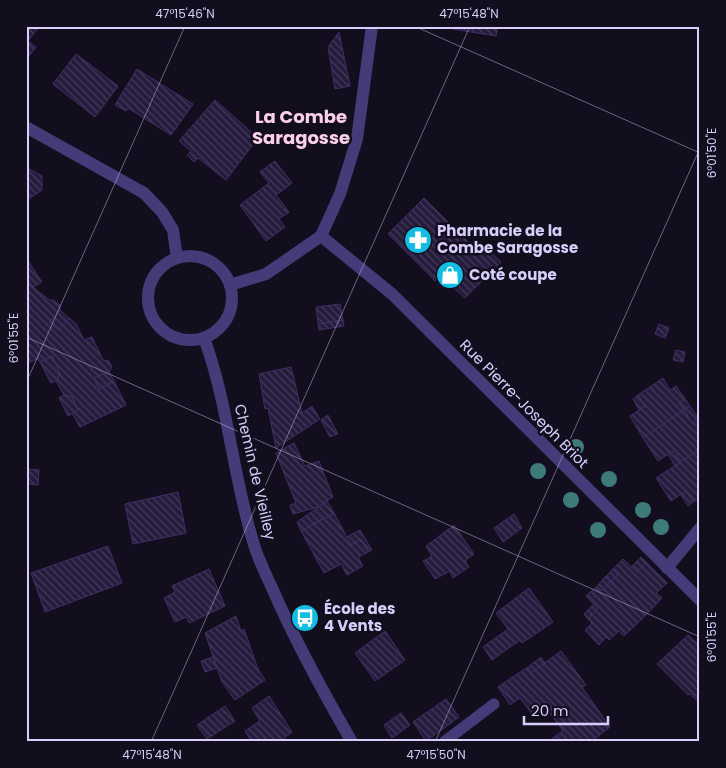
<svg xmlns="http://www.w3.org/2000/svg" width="726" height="768" font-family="Poppins,sans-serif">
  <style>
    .building { fill: url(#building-back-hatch); stroke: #3f2f67 }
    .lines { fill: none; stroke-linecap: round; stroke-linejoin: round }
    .service { stroke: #443c79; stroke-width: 11 }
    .minor { stroke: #443c79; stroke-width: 12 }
    .tree { fill: #3d7b78 }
    .ticks { fill: none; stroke: #d7cefb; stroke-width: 1; stroke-opacity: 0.45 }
    .labels { text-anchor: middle; stroke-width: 5; stroke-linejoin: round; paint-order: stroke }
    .poi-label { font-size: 15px; font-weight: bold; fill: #d7cefb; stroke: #120e1e; text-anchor: start }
    .street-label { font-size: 15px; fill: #d7cefb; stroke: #120e1e }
    .quarter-label { font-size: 18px; font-weight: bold; fill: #fbd0e8; stroke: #120e1e }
    .neatline { fill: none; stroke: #d7cefb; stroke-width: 2 }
    .ticks-label { font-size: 12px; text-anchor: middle; fill: #d7cefb }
  </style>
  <defs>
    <pattern id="building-back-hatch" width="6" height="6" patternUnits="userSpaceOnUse" patternTransform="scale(1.25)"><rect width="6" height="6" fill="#251b3d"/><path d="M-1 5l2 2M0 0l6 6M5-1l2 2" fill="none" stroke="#443b5a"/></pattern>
  </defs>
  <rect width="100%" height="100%" fill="#120e1e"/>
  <g class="building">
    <polygon points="26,26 38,28 28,41 36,47 26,60"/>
    <polygon points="453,26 498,26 496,36 453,29"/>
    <polygon points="339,32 350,86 335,89 328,47"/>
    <polygon points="76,54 118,86 95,117 53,84"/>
    <polygon points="137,69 193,104 171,135 128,108 126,111 115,105"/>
    <polygon points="215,100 258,138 226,180 198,158 194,162 187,155 191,151 179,141"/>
    <polygon points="275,161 292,183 276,195 289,212 279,219 285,227 266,241 240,205 269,183 260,172"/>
    <polygon points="26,167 42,176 42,190 26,201"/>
    <polygon points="424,198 471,245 477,239 501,262 465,298 440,275 435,281 388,234"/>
    <polygon points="26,258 42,282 33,287 26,277"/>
    <polygon points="26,277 33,287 49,300 53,300 60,305 60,310 49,322 59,330 69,318 76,324 84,340 92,337 103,360 109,361 112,367 109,372 94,378 99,389 114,381 126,405 80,427 72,413 78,410 72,397 64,395 56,381 60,374 52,356 40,362 37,359 39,358 34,349 26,342"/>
    <polygon points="340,304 343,320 318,324 316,307"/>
    <polygon points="60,310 69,318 59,330 49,322"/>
    <polygon points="343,320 344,326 319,330 318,324"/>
    <polygon points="659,324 669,328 665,338 655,334"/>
    <polygon points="26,342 34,349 39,358 28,363"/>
    <polygon points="676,350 685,352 683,362 673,360"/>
    <polygon points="52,356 60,374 58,375 58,380 51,383 40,362"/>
    <polygon points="291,367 302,413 312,406 320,419 276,448 268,408 265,409 259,374"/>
    <polygon points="109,372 114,381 99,389 94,378"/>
    <polygon points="663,378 670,390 676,386 685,399 679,403 684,410 643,438 630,416 645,406 638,395"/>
    <polygon points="64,395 72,397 78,410 68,416 59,398"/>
    <polygon points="638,395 645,406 639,410 633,399"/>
    <polygon points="685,399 690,406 684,410 679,403"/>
    <polygon points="690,406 698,418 692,423 684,410"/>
    <polygon points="684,410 692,423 698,418 700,421 700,449 681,462 673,451 658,461 643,438"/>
    <polygon points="328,415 338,434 330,437 321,420"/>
    <polygon points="294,443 305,466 319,461 333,497 318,507 293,514 290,505 296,503 276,453"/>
    <polygon points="700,449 700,498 693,502 686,491 671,501 656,478"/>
    <polygon points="673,451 681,462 675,466 668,454"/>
    <polygon points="26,469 39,470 38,485 26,484"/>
    <polygon points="686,491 693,502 688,506 681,495"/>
    <polygon points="178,492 186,533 133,544 125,504"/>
    <polygon points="327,501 334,513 301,531 297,522"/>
    <polygon points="334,513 351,545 361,539 368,552 358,557 363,566 347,575 341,564 324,573 301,531"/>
    <polygon points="514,514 522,528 503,542 494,528"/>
    <polygon points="454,525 474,554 465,561 469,567 453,578 450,571 435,579 423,561 432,556 426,546"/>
    <polygon points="360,530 372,550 368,552 361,539 351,545 347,537"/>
    <polygon points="108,546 122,583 45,612 31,573"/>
    <polygon points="641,557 646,562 637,572 631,567"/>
    <polygon points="623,559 637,572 646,562 667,583 656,593 662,598 645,616 610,582 618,575 613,569"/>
    <polygon points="209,569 225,606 189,623 186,617 175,622 164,598 175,592 172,586"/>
    <polygon points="613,569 618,575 610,582 605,577"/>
    <polygon points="605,577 610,582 601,591 597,586"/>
    <polygon points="610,582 645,616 624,636 619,631 609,640 588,619 598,609 586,596 597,586 601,591"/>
    <polygon points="529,588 553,622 522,643 520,640 492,660 483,647 508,629 496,613"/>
    <polygon points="594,604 598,609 588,619 584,614"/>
    <polygon points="236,616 241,631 244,629 258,669 265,680 235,700 222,682 205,633"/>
    <polygon points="592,623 606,637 599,645 585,630"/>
    <polygon points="385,631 405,660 375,681 355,653"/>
    <polygon points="688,635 700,646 699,703 690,694 688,695 657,664"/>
    <polygon points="561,651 586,685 582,687 610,727 591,742 547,742 563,731 548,710 552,707 548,702 532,714 520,698 514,702 502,684 528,667 531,673"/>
    <polygon points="213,657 217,668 205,672 201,661"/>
    <polygon points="541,657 545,663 531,673 528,667"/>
    <polygon points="502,684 514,702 510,705 498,687"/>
    <polygon points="269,696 292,732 279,742 252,742 245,731 260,721 252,708"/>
    <polygon points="446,699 459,717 426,741 413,722"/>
    <polygon points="225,706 235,721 207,739 197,725"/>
    <polygon points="401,713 410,725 392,738 384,725"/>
  </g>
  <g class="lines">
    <polyline class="service" points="444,742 494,704"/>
    <g class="minor">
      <polyline points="26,127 144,193 162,212 173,230 177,258"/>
      <polyline points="321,236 392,294 700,600"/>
      <circle cx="190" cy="298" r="42"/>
      <polyline points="230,285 266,274 321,236 340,194 357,139 372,26"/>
      <path d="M204 338C229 406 233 480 255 548 260 563 267 577 273 590 296 643 323 692 352 742"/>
      <polyline points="667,568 700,528"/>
    </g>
  </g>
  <g class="tree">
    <circle cx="576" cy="447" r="8"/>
    <circle cx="538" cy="471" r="8"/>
    <circle cx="609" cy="479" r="8"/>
    <circle cx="571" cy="500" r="8"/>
    <circle cx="643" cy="510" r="8"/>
    <circle cx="661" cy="527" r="8"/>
    <circle cx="598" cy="530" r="8"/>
  </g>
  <path class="ticks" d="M414 26 700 153M26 337 700 637M26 383 185 26M151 742 470 26M435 742 700 148"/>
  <defs>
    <g id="pharmacy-disc" transform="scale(1.4375)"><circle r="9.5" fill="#12bde4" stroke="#120e1e"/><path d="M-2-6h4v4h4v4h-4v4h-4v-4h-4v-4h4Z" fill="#fff"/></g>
    <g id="shop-disc" transform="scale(1.4375)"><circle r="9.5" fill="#12bde4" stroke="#120e1e"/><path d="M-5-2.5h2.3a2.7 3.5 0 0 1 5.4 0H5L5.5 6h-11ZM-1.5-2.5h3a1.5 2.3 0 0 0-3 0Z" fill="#fff"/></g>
    <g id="bus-disc" transform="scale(1.4375)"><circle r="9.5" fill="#12bde4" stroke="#120e1e"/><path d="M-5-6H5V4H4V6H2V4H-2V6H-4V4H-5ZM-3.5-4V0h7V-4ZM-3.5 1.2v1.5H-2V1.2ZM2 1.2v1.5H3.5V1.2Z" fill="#fff"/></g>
  </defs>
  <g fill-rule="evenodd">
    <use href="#pharmacy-disc" x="418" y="240"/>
    <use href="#shop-disc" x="450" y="275"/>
    <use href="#bus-disc" x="305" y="618"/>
  </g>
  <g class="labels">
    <g class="poi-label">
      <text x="437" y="236">Pharmacie de la<tspan x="437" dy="17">Combe Saragosse</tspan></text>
      <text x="469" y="280">Coté coupe</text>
      <text x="324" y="614">École des<tspan x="324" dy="17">4 Vents</tspan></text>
    </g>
    <g class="street-label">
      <text transform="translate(524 404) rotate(45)" y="5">Rue Pierre-Joseph Briot</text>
      <text transform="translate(255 472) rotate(77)" y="5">Chemin de Vieilley</text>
    </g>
    <g class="quarter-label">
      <text x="301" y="123">La Combe<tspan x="301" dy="21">Saragosse</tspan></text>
    </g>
  </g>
  <rect width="726" height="768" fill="none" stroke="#120e1e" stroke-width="55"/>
  <path d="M524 716v8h84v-8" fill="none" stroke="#d7cefb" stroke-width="2.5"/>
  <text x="531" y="716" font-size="15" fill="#d7cefb" stroke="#120e1e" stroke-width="4" paint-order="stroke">20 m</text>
  <rect x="28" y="28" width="670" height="712" class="neatline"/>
  <g class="ticks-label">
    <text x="185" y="18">47°15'46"N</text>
    <text x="469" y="18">47°15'48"N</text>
    <text transform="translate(712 153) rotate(-90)" y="4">6°01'50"E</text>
    <text transform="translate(14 338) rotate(-90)" y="4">6°01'55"E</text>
    <text transform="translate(712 637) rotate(-90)" y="4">6°01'55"E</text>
    <text x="152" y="759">47°15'48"N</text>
    <text x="436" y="759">47°15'50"N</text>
  </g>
</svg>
